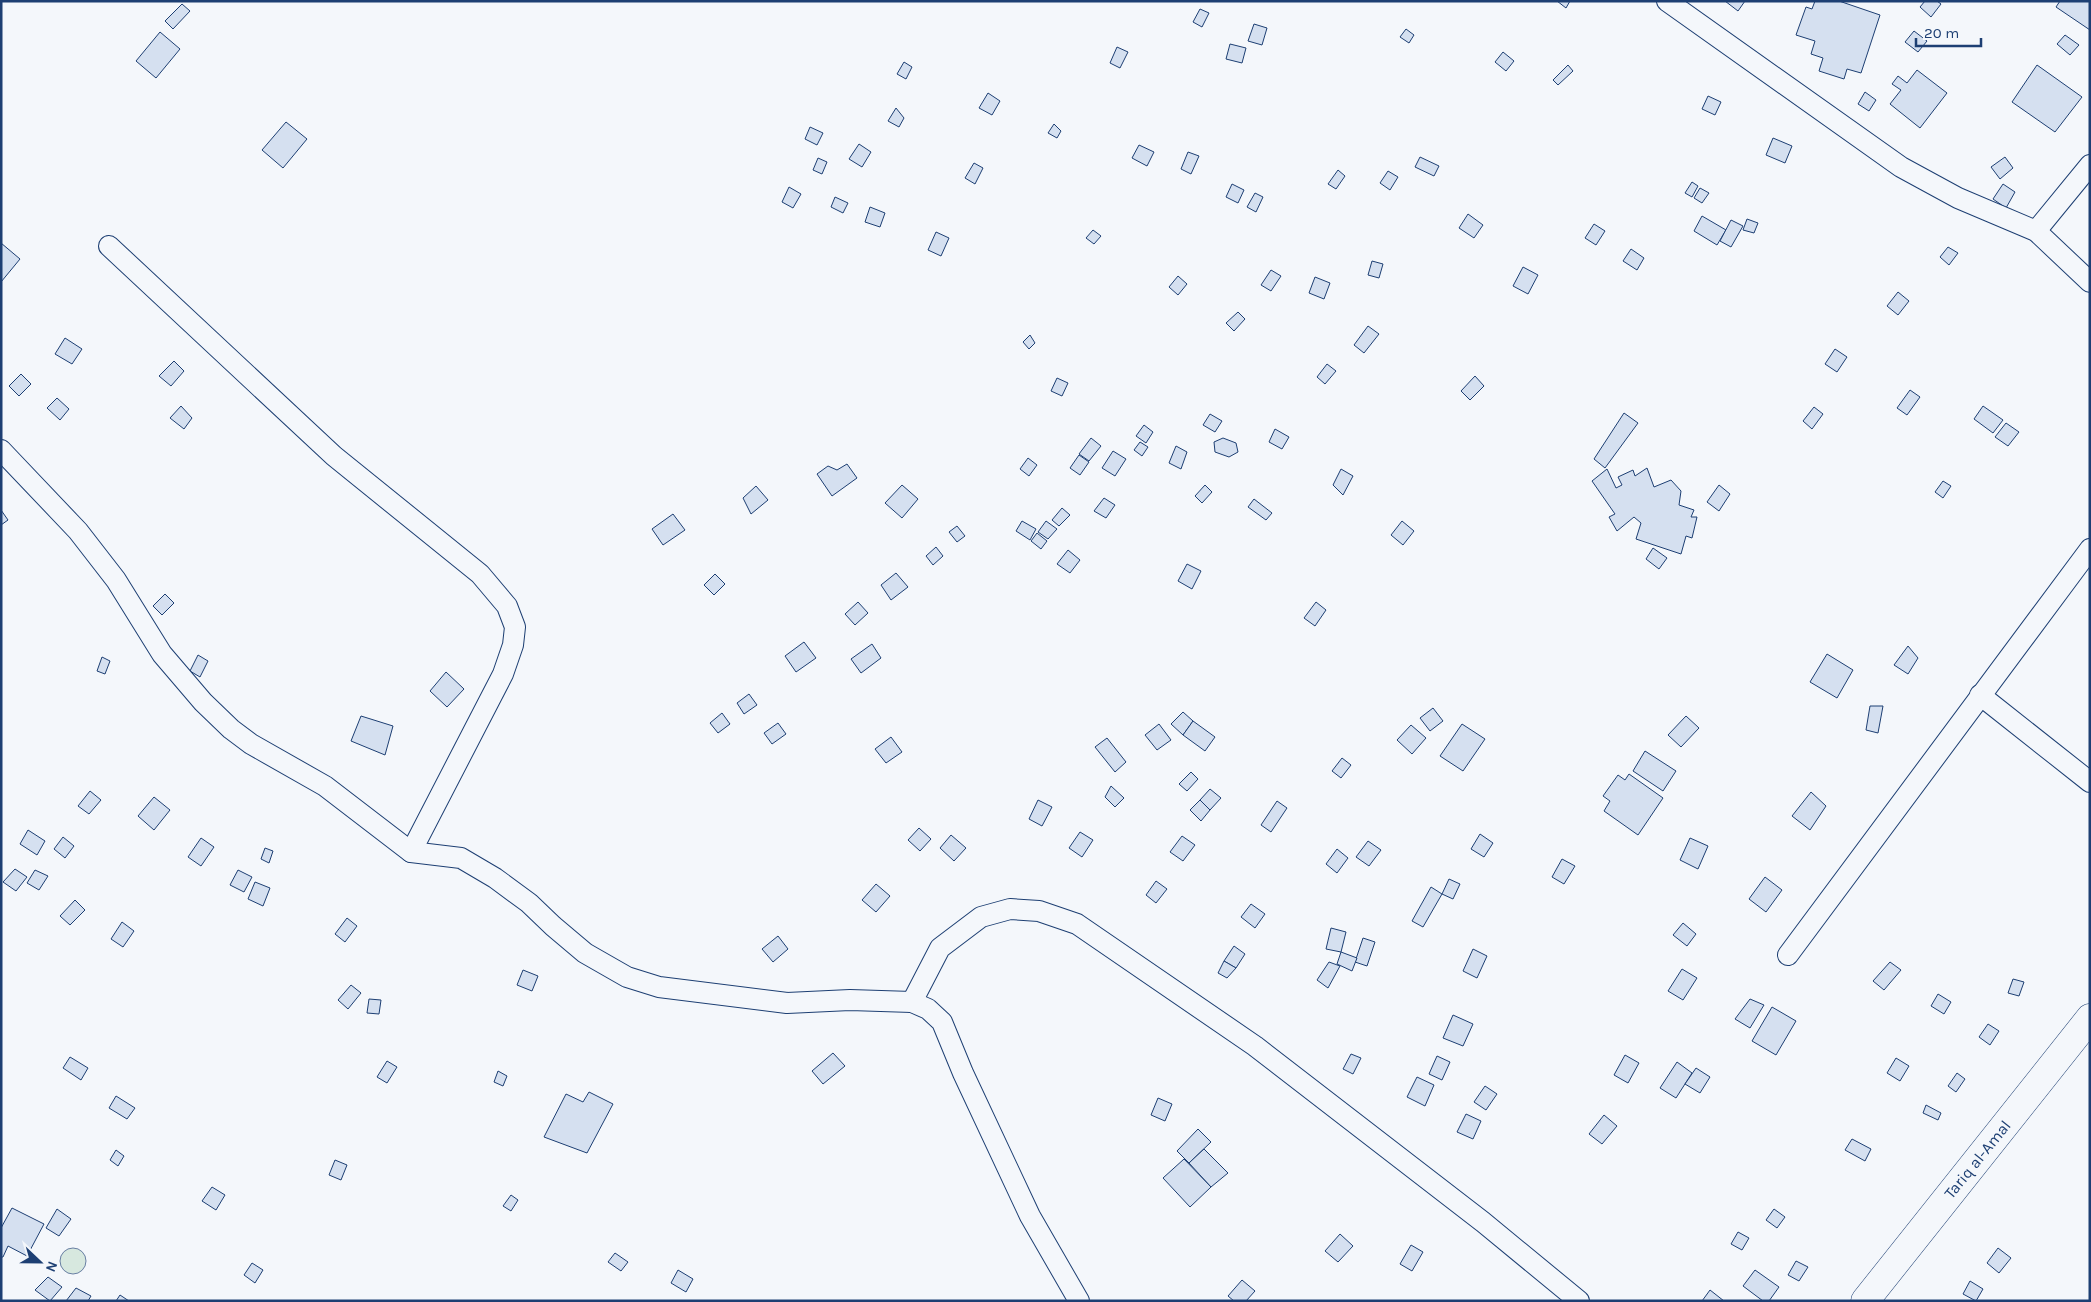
<svg xmlns="http://www.w3.org/2000/svg" width="2091" height="1302" font-family="Karla,sans-serif">
  <style>
    .green { fill: #d7e8df; stroke: #687fa3 }
    .building { fill: #d5e0f0; stroke: #1d3f73 }
    .lines { fill: none; stroke-linecap: round; stroke-linejoin: round }
    .street-casing { stroke: #1d3f73; stroke-width: 22 }
    .highway-casing { stroke: #1d3f73; stroke-width: 29 }
    .street { stroke: #f4f7fb; stroke-width: 20 }
    .highway { stroke: #f4f7fb; stroke-width: 28 }
    .labels { text-anchor: middle; stroke-width: 4; stroke-linejoin: round; paint-order: stroke }
    .street-label { font-size: 16px; fill: #1d3f73; stroke: #f4f7fb }
  </style>
  <rect width="100%" height="100%" fill="#f4f7fb"/>
  <circle class="green" cx="73" cy="1261" r="13"/>
  <g class="building">
    <polygon points="1557,1 1570,1 1566,8"/>
    <polygon points="1725,1 1745,1 1738,11"/>
    <polygon points="1815,1 1839,1 1880,15 1861,73 1847,69 1844,79 1819,71 1823,58 1811,54 1815,41 1796,35 1806,7 1812,9"/>
    <polygon points="1925,1 1937,1 1941,4 1931,17 1920,7"/>
    <polygon points="2060,1 2090,1 2090,30 2056,7"/>
    <polygon points="182,4 190,11 173,29 165,21"/>
    <polygon points="1200,9 1209,13 1202,27 1193,22"/>
    <polygon points="1254,24 1267,28 1262,45 1248,41"/>
    <polygon points="1406,29 1414,35 1409,43 1400,37"/>
    <polygon points="1914,31 1927,41 1918,52 1905,42"/>
    <polygon points="160,32 180,49 156,78 136,61"/>
    <polygon points="2065,35 2079,45 2070,55 2057,44"/>
    <polygon points="1230,44 1246,48 1242,63 1226,59"/>
    <polygon points="1117,47 1128,52 1120,68 1110,63"/>
    <polygon points="1503,52 1514,61 1506,71 1495,62"/>
    <polygon points="904,62 912,67 906,79 897,74"/>
    <polygon points="1568,65 1573,71 1558,85 1553,80"/>
    <polygon points="2037,65 2082,97 2055,132 2012,102"/>
    <polygon points="1917,70 1947,93 1920,128 1890,104 1901,90 1892,84 1898,76 1907,83"/>
    <polygon points="1865,92 1876,100 1869,111 1858,104"/>
    <polygon points="988,93 1000,101 992,115 979,108"/>
    <polygon points="1708,96 1721,102 1715,115 1702,109"/>
    <polygon points="896,108 904,118 899,127 888,121"/>
    <polygon points="286,122 307,139 283,168 262,150"/>
    <polygon points="1054,124 1061,131 1057,138 1048,133"/>
    <polygon points="810,127 823,133 817,145 805,139"/>
    <polygon points="1773,138 1792,146 1785,163 1766,155"/>
    <polygon points="859,144 871,152 862,167 849,159"/>
    <polygon points="1139,145 1154,152 1147,166 1132,158"/>
    <polygon points="1188,152 1199,156 1191,174 1181,169"/>
    <polygon points="1420,157 1439,166 1434,176 1415,167"/>
    <polygon points="2005,157 2013,168 2000,179 1991,167"/>
    <polygon points="818,158 827,162 822,174 813,170"/>
    <polygon points="974,163 983,168 975,184 965,178"/>
    <polygon points="1338,170 1345,176 1336,189 1328,184"/>
    <polygon points="1388,171 1398,177 1390,190 1380,183"/>
    <polygon points="1692,182 1698,186 1692,197 1685,193"/>
    <polygon points="1232,184 1244,190 1238,203 1226,197"/>
    <polygon points="2003,184 2015,192 2006,208 1993,199"/>
    <polygon points="789,187 801,194 793,208 782,202"/>
    <polygon points="1700,188 1709,193 1702,203 1694,198"/>
    <polygon points="1255,193 1263,197 1256,212 1247,207"/>
    <polygon points="835,197 848,203 843,213 831,207"/>
    <polygon points="870,207 885,213 880,227 865,222"/>
    <polygon points="1468,214 1483,225 1474,238 1459,228"/>
    <polygon points="1702,216 1726,230 1717,245 1694,231"/>
    <polygon points="1747,219 1758,223 1754,233 1743,230"/>
    <polygon points="1731,220 1743,226 1731,247 1720,241"/>
    <polygon points="1594,224 1605,231 1596,245 1585,238"/>
    <polygon points="1093,230 1101,236 1094,244 1086,238"/>
    <polygon points="936,232 949,238 941,256 928,250"/>
    <polygon points="1,243 20,259 1,282"/>
    <polygon points="1948,247 1958,253 1949,265 1940,257"/>
    <polygon points="1631,249 1644,258 1637,270 1623,261"/>
    <polygon points="1372,261 1383,264 1379,278 1368,275"/>
    <polygon points="1523,267 1538,275 1528,294 1513,286"/>
    <polygon points="1271,270 1281,276 1271,291 1261,285"/>
    <polygon points="1178,276 1187,284 1178,295 1169,287"/>
    <polygon points="1315,277 1330,283 1324,299 1309,293"/>
    <polygon points="1898,292 1909,301 1898,315 1887,306"/>
    <polygon points="1238,312 1245,319 1234,331 1226,323"/>
    <polygon points="1368,326 1379,334 1364,353 1354,345"/>
    <polygon points="1030,335 1035,343 1029,349 1023,342"/>
    <polygon points="65,338 82,349 72,364 55,354"/>
    <polygon points="1835,349 1847,357 1837,372 1825,364"/>
    <polygon points="174,361 184,371 171,386 159,376"/>
    <polygon points="1327,364 1336,371 1325,384 1317,377"/>
    <polygon points="21,374 31,384 19,396 9,386"/>
    <polygon points="1475,376 1484,386 1470,400 1461,391"/>
    <polygon points="1057,378 1068,383 1062,396 1051,391"/>
    <polygon points="1910,390 1920,397 1907,415 1897,408"/>
    <polygon points="57,398 69,409 60,420 47,408"/>
    <polygon points="181,406 192,418 184,429 170,418"/>
    <polygon points="1983,406 2003,420 1993,433 1974,419"/>
    <polygon points="1814,407 1823,414 1812,429 1803,421"/>
    <polygon points="1624,413 1638,423 1605,468 1594,459"/>
    <polygon points="1210,414 1222,421 1215,432 1203,425"/>
    <polygon points="2006,423 2019,432 2008,446 1995,437"/>
    <polygon points="1144,425 1153,432 1146,443 1136,436"/>
    <polygon points="1275,429 1289,437 1282,449 1269,442"/>
    <polygon points="1091,438 1101,446 1089,461 1079,454"/>
    <polygon points="1223,438 1236,443 1238,452 1229,457 1215,452 1214,442"/>
    <polygon points="1140,442 1148,447 1142,456 1134,450"/>
    <polygon points="1176,446 1187,452 1181,469 1169,463"/>
    <polygon points="1113,451 1126,459 1115,476 1102,468"/>
    <polygon points="1079,455 1089,462 1080,475 1070,468"/>
    <polygon points="1028,458 1037,465 1029,476 1020,469"/>
    <polygon points="847,464 857,478 832,496 817,474 828,466 837,470"/>
    <polygon points="1647,468 1654,487 1671,480 1681,491 1679,505 1694,510 1691,517 1697,517 1692,538 1686,536 1681,554 1636,539 1641,523 1634,517 1617,531 1609,517 1615,514 1592,481 1607,469 1616,488 1622,485 1618,477 1633,470 1635,476"/>
    <polygon points="1341,469 1353,476 1343,495 1333,485"/>
    <polygon points="1943,481 1951,486 1943,498 1935,492"/>
    <polygon points="902,485 918,499 902,518 885,503"/>
    <polygon points="1205,485 1212,492 1202,503 1195,496"/>
    <polygon points="1719,485 1730,494 1719,511 1707,502"/>
    <polygon points="756,486 768,500 751,514 743,498"/>
    <polygon points="1104,498 1115,505 1106,518 1094,511"/>
    <polygon points="1254,499 1272,513 1266,520 1248,507"/>
    <polygon points="1062,508 1070,515 1059,526 1052,520"/>
    <polygon points="1,510 8,520 1,525"/>
    <polygon points="673,514 685,530 663,545 652,529"/>
    <polygon points="1022,521 1036,529 1030,540 1016,531"/>
    <polygon points="1046,521 1057,529 1048,539 1038,532"/>
    <polygon points="1402,521 1414,531 1403,545 1391,535"/>
    <polygon points="957,526 965,536 957,542 949,532"/>
    <polygon points="1037,533 1047,541 1041,549 1031,541"/>
    <polygon points="936,547 943,556 933,565 926,556"/>
    <polygon points="1653,548 1667,558 1659,569 1646,559"/>
    <polygon points="1068,550 1080,560 1070,573 1057,564"/>
    <polygon points="1187,564 1201,571 1192,589 1178,581"/>
    <polygon points="896,573 908,587 891,600 881,585"/>
    <polygon points="715,574 725,584 714,595 704,585"/>
    <polygon points="165,594 174,603 162,615 153,606"/>
    <polygon points="858,602 868,613 855,625 845,614"/>
    <polygon points="1316,602 1326,610 1315,626 1304,618"/>
    <polygon points="804,642 816,658 796,672 785,656"/>
    <polygon points="872,644 881,658 861,673 851,659"/>
    <polygon points="1908,646 1918,658 1908,674 1894,665"/>
    <polygon points="1827,654 1853,670 1837,698 1810,682"/>
    <polygon points="198,655 208,661 200,677 190,671"/>
    <polygon points="102,657 110,661 105,674 97,671"/>
    <polygon points="446,672 464,689 447,707 430,691"/>
    <polygon points="749,694 757,705 744,714 737,703"/>
    <polygon points="1870,706 1883,706 1878,733 1866,730"/>
    <polygon points="1433,708 1443,721 1430,731 1420,718"/>
    <polygon points="1183,712 1193,721 1183,735 1171,724"/>
    <polygon points="722,713 730,724 718,733 710,723"/>
    <polygon points="361,716 393,726 385,755 351,741"/>
    <polygon points="1686,716 1699,728 1681,747 1668,735"/>
    <polygon points="1193,721 1215,737 1205,751 1183,735"/>
    <polygon points="778,723 786,734 772,744 764,733"/>
    <polygon points="1159,724 1171,740 1157,750 1145,735"/>
    <polygon points="1462,724 1485,739 1463,771 1440,756"/>
    <polygon points="1411,725 1426,738 1412,754 1397,740"/>
    <polygon points="891,737 902,752 886,763 875,749"/>
    <polygon points="1107,738 1126,762 1115,772 1095,747"/>
    <polygon points="1645,751 1676,771 1663,791 1633,771"/>
    <polygon points="1342,758 1351,765 1341,778 1332,771"/>
    <polygon points="1191,772 1198,779 1187,791 1179,784"/>
    <polygon points="1629,774 1663,798 1638,835 1604,811 1610,801 1603,796 1618,775 1625,780"/>
    <polygon points="1111,786 1124,798 1115,807 1105,797"/>
    <polygon points="1210,789 1221,798 1210,810 1200,800"/>
    <polygon points="90,791 101,800 89,814 78,806"/>
    <polygon points="1811,792 1826,806 1810,830 1792,816"/>
    <polygon points="154,797 170,810 154,830 138,816"/>
    <polygon points="1038,800 1052,807 1042,826 1029,819"/>
    <polygon points="1200,800 1210,810 1201,821 1190,810"/>
    <polygon points="1277,801 1287,808 1271,832 1261,825"/>
    <polygon points="919,828 931,839 920,851 908,840"/>
    <polygon points="28,830 45,841 37,855 20,844"/>
    <polygon points="1080,832 1093,840 1082,857 1069,848"/>
    <polygon points="1480,834 1493,843 1484,857 1471,849"/>
    <polygon points="951,835 966,848 954,861 940,848"/>
    <polygon points="1182,836 1195,845 1183,861 1170,852"/>
    <polygon points="63,837 74,846 65,858 54,849"/>
    <polygon points="201,838 214,847 201,866 188,857"/>
    <polygon points="1690,838 1708,846 1698,869 1680,860"/>
    <polygon points="1368,841 1381,850 1369,866 1356,857"/>
    <polygon points="265,848 273,851 269,863 261,859"/>
    <polygon points="1337,849 1348,858 1337,873 1326,864"/>
    <polygon points="1562,859 1575,866 1564,884 1552,877"/>
    <polygon points="15,869 27,877 16,891 3,882"/>
    <polygon points="35,870 48,876 39,890 27,883"/>
    <polygon points="238,870 252,877 244,892 230,885"/>
    <polygon points="1765,877 1782,890 1766,912 1749,899"/>
    <polygon points="1449,879 1460,884 1453,899 1442,894"/>
    <polygon points="1156,881 1167,889 1156,903 1146,895"/>
    <polygon points="255,882 270,888 263,906 248,899"/>
    <polygon points="876,884 890,896 876,912 862,900"/>
    <polygon points="1431,887 1442,894 1423,927 1412,921"/>
    <polygon points="75,900 85,910 70,925 60,916"/>
    <polygon points="1251,904 1265,914 1255,928 1241,917"/>
    <polygon points="347,918 357,926 345,942 335,934"/>
    <polygon points="122,922 134,931 123,947 111,939"/>
    <polygon points="1683,923 1696,934 1687,946 1673,935"/>
    <polygon points="1331,928 1346,932 1341,952 1326,949"/>
    <polygon points="778,936 788,949 773,962 762,949"/>
    <polygon points="1363,938 1375,942 1367,966 1355,962"/>
    <polygon points="1234,946 1245,954 1236,968 1224,961"/>
    <polygon points="1473,949 1487,956 1477,978 1463,971"/>
    <polygon points="1341,952 1357,958 1352,971 1337,964"/>
    <polygon points="1224,961 1236,968 1227,978 1218,973"/>
    <polygon points="1329,962 1340,966 1328,988 1317,980"/>
    <polygon points="1890,962 1901,970 1884,990 1873,981"/>
    <polygon points="1682,969 1697,978 1683,1000 1668,991"/>
    <polygon points="523,970 538,976 532,991 517,985"/>
    <polygon points="2013,979 2024,982 2019,996 2008,993"/>
    <polygon points="351,985 361,993 348,1009 338,1000"/>
    <polygon points="1938,994 1951,1002 1944,1014 1931,1006"/>
    <polygon points="369,999 381,1000 379,1014 367,1013"/>
    <polygon points="1750,999 1764,1005 1750,1028 1735,1019"/>
    <polygon points="1772,1007 1796,1021 1776,1055 1752,1041"/>
    <polygon points="1453,1015 1473,1024 1463,1046 1443,1038"/>
    <polygon points="1988,1024 1999,1031 1990,1045 1979,1037"/>
    <polygon points="833,1053 845,1066 823,1084 812,1071"/>
    <polygon points="1351,1054 1361,1058 1353,1074 1343,1069"/>
    <polygon points="1625,1055 1639,1063 1628,1083 1614,1075"/>
    <polygon points="1437,1056 1450,1062 1442,1080 1429,1074"/>
    <polygon points="70,1057 88,1068 81,1080 63,1068"/>
    <polygon points="1896,1058 1909,1066 1900,1081 1887,1073"/>
    <polygon points="387,1061 397,1067 387,1083 377,1077"/>
    <polygon points="1677,1062 1692,1073 1676,1098 1660,1088"/>
    <polygon points="1696,1068 1710,1077 1700,1093 1685,1084"/>
    <polygon points="498,1071 507,1076 503,1086 494,1082"/>
    <polygon points="1957,1073 1965,1079 1956,1092 1948,1086"/>
    <polygon points="1417,1077 1434,1085 1425,1106 1407,1097"/>
    <polygon points="1485,1086 1497,1094 1486,1110 1474,1102"/>
    <polygon points="589,1092 613,1104 587,1153 544,1137 566,1094 583,1102"/>
    <polygon points="116,1096 135,1108 127,1119 109,1108"/>
    <polygon points="1158,1098 1172,1104 1165,1121 1151,1115"/>
    <polygon points="1926,1105 1941,1113 1938,1120 1923,1113"/>
    <polygon points="1466,1114 1481,1121 1473,1139 1457,1132"/>
    <polygon points="1604,1115 1617,1126 1602,1144 1589,1134"/>
    <polygon points="1198,1129 1211,1142 1189,1163 1177,1151"/>
    <polygon points="1852,1139 1871,1149 1865,1161 1845,1150"/>
    <polygon points="1204,1149 1228,1173 1211,1187 1189,1163"/>
    <polygon points="116,1150 124,1156 118,1166 110,1160"/>
    <polygon points="1184,1159 1211,1187 1190,1207 1163,1178"/>
    <polygon points="335,1160 347,1165 341,1180 329,1175"/>
    <polygon points="212,1187 225,1195 216,1210 202,1201"/>
    <polygon points="511,1195 518,1200 511,1211 503,1206"/>
    <polygon points="12,1208 44,1224 27,1256 8,1246 3,1257 1,1257 1,1228"/>
    <polygon points="57,1209 71,1219 59,1236 46,1228"/>
    <polygon points="1774,1209 1785,1217 1777,1228 1766,1220"/>
    <polygon points="1738,1232 1749,1238 1742,1250 1731,1244"/>
    <polygon points="1340,1234 1353,1246 1338,1262 1325,1251"/>
    <polygon points="1411,1245 1423,1252 1412,1271 1400,1264"/>
    <polygon points="1998,1248 2011,1258 1999,1273 1987,1263"/>
    <polygon points="615,1253 628,1262 621,1271 608,1262"/>
    <polygon points="1796,1261 1808,1267 1799,1281 1788,1275"/>
    <polygon points="252,1263 263,1270 255,1283 244,1275"/>
    <polygon points="678,1270 693,1279 686,1292 671,1283"/>
    <polygon points="1755,1270 1779,1287 1769,1301 1763,1301 1743,1286"/>
    <polygon points="48,1277 62,1287 50,1301 35,1290"/>
    <polygon points="1242,1280 1255,1291 1246,1301 1234,1301 1228,1296"/>
    <polygon points="1970,1281 1983,1289 1976,1301 1963,1294"/>
    <polygon points="76,1288 91,1296 88,1301 66,1301"/>
    <polygon points="1710,1290 1724,1301 1702,1301"/>
    <polygon points="120,1295 129,1301 116,1301"/>
  </g>
  <g class="lines">
    <g class="street-casing">
      <g id="street">
        <polyline points="1667,1 1901,167 1958,198 2036,231 2090,282"/>
        <polyline points="2036,231 2090,165"/>
        <polyline points="109,246 334,456 480,574 507,606 515,627 513,645 503,674 411,852"/>
        <polyline points="1,450 78,531 116,580 162,654 203,702 231,729 251,744 325,786 411,852 461,858 495,878 529,903 553,926 585,953 627,977 659,987 787,1003 850,1000 912,1002 928,1009 942,1022 963,1073 1030,1216 1079,1301"/>
        <polyline points="1980,695 2090,782"/>
        <polyline points="1788,955 2090,549"/>
        <polyline points="912,1002 940,948 981,917 1010,909 1039,911 1077,924 1255,1046 1483,1222 1579,1301"/>
      </g>
    </g>
    <g class="highway-casing">
      <polyline id="highway" points="1865,1301 2090,1018"/>
    </g>
    <use href="#street" class="street"/>
    <use href="#highway" class="highway"/>
  </g>
  <g class="labels">
    <g class="street-label">
      <text transform="translate(1977 1159) rotate(-51)" y="6">Tariq al-Amal</text>
    </g>
  </g>
  <rect width="2091" height="1302" fill="none" stroke="#1d3f73" stroke-width="5"/>
  <g transform="translate(40 1262) rotate(112)" stroke="#f4f7fb" stroke-width="4" paint-order="stroke">
  <path d="M0-4L9 19L0 12L-9 19Z" fill="#1d3f73"/>
  <text y="-8" font-size="14" font-weight="bold" text-anchor="middle" fill="#1d3f73">N</text>
  </g>
  <path d="M1916 38v8h65v-8" fill="none" stroke="#1d3f73" stroke-width="2.5"/>
  <text x="1924" y="38" font-size="15" fill="#1d3f73" stroke="#f4f7fb" stroke-width="4" paint-order="stroke">20 m</text>
</svg>
